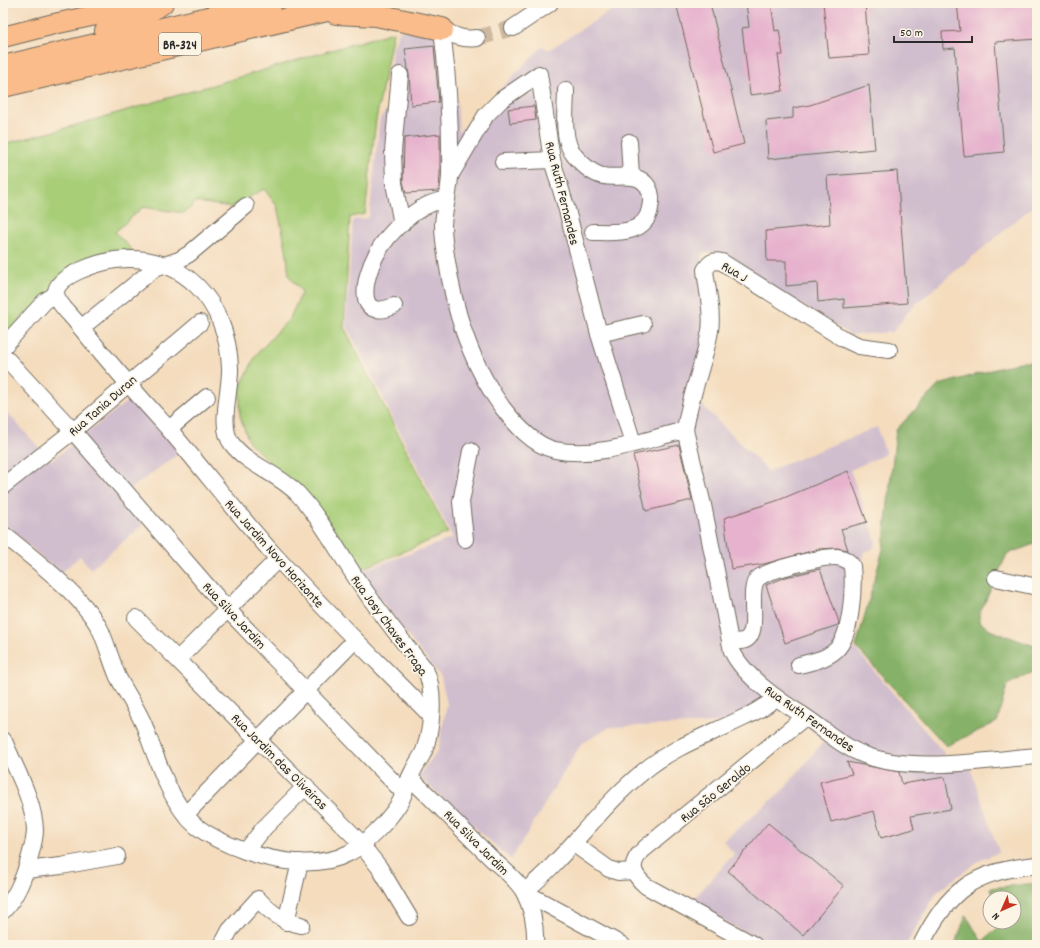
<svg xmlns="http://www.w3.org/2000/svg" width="1040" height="948" font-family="Dekko,sans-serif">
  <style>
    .industrial { fill: #d0bdcd }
    .green { fill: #a8ce78; stroke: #6a7c52 }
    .forest { fill: #86b168; stroke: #586e4a }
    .building { fill: #e6b2cd }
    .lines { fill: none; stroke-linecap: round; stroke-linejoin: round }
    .minor-tunnel { stroke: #ccb9a0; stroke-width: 16; stroke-dasharray: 16 8; stroke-linecap: butt }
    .minor-casing { stroke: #71695e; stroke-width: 18 }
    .major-casing { stroke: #71695e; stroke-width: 22 }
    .highway-casing { stroke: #71695e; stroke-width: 24 }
    .minor { stroke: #fff; stroke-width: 16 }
    .major { stroke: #f9bc8a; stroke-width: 20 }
    .highway { stroke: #f9bc8a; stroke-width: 22 }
    .labels { text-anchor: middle; stroke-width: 3.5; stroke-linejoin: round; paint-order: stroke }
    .shield { fill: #fcf5e5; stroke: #6a6863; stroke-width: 1 }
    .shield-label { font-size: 13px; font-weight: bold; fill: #2b2b2b }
    .street-label { font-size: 14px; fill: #2b2b2b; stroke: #fcf5e5 }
  </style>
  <rect width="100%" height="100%" fill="#fcf5e5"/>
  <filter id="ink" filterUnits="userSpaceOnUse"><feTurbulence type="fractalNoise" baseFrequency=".025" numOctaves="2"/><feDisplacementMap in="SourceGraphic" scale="8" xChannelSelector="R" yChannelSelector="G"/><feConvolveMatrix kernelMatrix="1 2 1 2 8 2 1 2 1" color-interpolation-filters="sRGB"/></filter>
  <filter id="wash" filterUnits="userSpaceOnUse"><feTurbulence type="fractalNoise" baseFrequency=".012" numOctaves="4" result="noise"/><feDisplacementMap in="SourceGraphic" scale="16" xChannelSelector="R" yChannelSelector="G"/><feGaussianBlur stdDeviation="0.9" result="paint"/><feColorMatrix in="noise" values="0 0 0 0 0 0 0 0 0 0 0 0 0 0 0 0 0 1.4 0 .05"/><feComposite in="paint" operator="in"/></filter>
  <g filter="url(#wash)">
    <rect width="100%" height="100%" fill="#f4dcbd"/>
    <g class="industrial">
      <polygon points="627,3 1037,3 1037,203 911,308 893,332 851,335 719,254 701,253 706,315 698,401 768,471 877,427 886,454 850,470 876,541 873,549 864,552 855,631 850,643 944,753 938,765 970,767 999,852 977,862 937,892 906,945 767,945 691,902 734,854 723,841 782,791 824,741 812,729 770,700 722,723 610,727 581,744 511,860 418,776 438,751 447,704 441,677 400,626 361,571 453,538 346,324 353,220 369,218 380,119 390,106 393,91 390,73 392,50 400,30 437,32 445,100 457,100 459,132 543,46 548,50 617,7"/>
      <polygon points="133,397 181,452 122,495 145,523 91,569 80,556 60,574 3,522 3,408 51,461"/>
    </g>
    <polygon class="green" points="393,32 376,120 365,214 350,217 344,327 448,533 361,569 300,486 272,465 249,442 240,416 240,388 256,355 290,318 302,292 289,276 286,248 277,206 264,189 231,207 196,202 184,213 143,207 115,232 133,251 89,259 3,336 3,144 56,131"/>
    <g class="forest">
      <polygon points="1020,362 1037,362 1037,543 1007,554 979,615 980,622 990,630 1037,647 1037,670 1007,685 997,722 946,746 856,647 883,549 896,430 939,385"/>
      <polygon points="1037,883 1037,945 955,945 966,915 982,942 1004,922 1014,922 1014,898 995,898 990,888"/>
    </g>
    <g id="blocks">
      <g class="building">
        <polygon points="676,3 710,3 744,144 713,152"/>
        <polygon points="746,3 771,3 775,31 779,30 783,55 778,55 783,91 750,95 742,28 749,27"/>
        <polygon points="823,3 865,3 869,55 829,58"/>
        <polygon points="957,3 1037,3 1037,39 995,42 1004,152 964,156 955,48 943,49 942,32 960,31"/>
        <polygon points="434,46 439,102 411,105 409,75 405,49"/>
        <polygon points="869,85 875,149 768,159 766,121 793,118 793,108 810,105"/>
        <polygon points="534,106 536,120 510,123 508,109"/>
        <polygon points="440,134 440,174 439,191 406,193 403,182 404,138"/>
        <polygon points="897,171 907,303 844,308 844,299 818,302 817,283 786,286 786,261 767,261 766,231 830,224 827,176"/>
        <polygon points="679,445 692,500 646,511 633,455"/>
        <polygon points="848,471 867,522 841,529 848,550 837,548 819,549 764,564 731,569 724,518 779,500"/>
        <polygon points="820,569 839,622 838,625 785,643 766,585 786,577"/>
        <polygon points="847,762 899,772 902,784 945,777 951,809 911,816 914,829 881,838 874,811 831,822 820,782 852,774"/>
        <polygon points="768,823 844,886 803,935 728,871"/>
      </g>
    </g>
  </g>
  <g filter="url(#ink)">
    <use href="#blocks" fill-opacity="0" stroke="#71695e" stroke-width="1"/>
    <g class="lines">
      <polyline class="minor-tunnel" points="477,38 513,28"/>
      <g class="minor-casing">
        <g id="minor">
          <polyline points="513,28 550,3"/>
          <path d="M442 29C448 78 451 125 450 174 450 191 444 208 443 225 443 243 447 261 450 279 459 326 474 368 502 407 515 424 533 445 555 450 598 459 644 440 685 430L703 505 732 651C743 675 778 700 801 714 822 727 839 745 862 754 910 774 986 760 1037 756"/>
          <path d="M442 29C454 36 463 40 477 38"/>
          <polyline points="400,75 393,151 394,183 402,224"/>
          <path d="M566 90C566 109 561 139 574 155 581 163 592 174 603 176 619 179 638 171 648 187 652 194 652 200 650 208 646 236 614 232 593 232"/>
          <polyline points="629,142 631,176"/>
          <polyline points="503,162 552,160"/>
          <polyline points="450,176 486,115 501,100 539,74 552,160 567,210 599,334 633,443"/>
          <path d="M394 306C353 323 365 275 376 255 388 232 420 201 447 200"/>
          <polyline points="81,328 155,268 179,260 189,254 246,206"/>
          <polyline points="599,334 643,324"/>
          <polyline points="3,347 45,301 56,294"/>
          <polyline points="3,355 73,431 227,609 404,793"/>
          <polyline points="169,429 207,397"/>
          <path d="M685 430C690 395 704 364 710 331 713 312 707 289 705 270 710 262 713 260 722 262L842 338 859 346 889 350"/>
          <polyline points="3,486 73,431 200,323"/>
          <path d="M3 534C34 559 81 594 100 629 107 644 111 661 118 677 126 693 137 708 144 725 156 756 170 804 196 826 210 837 228 845 245 851 276 862 319 869 349 853 365 845 389 820 399 804 405 794 407 781 413 771 416 764 421 758 424 751 432 729 436 691 425 669 401 640 378 610 356 578 338 551 321 519 298 494 279 474 248 465 232 444 218 427 231 389 230 368 228 303 183 251 115 260 102 262 54 275 56 294 58 304 71 315 77 323 106 359 136 393 167 427 205 471 240 518 279 560 328 614 380 664 430 715"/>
          <polyline points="465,539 461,502 471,451"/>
          <polyline points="996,578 1037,587"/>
          <polyline points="136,618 356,838 379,867 409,917"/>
          <path d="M730 641C734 641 739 642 742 641 763 637 746 592 757 579 766 570 824 556 837 557 844 558 848 560 852 566 854 587 852 635 836 650 826 659 812 662 799 665"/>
          <polyline points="178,659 278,559"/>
          <path d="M410 778C438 804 463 831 490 857 502 869 515 877 524 892 532 908 536 927 535 945"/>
          <polyline points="186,814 355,640"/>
          <polyline points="574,844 609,869 618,872 634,871"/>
          <polyline points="246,851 264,828 306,786"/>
          <polyline points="26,870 61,866 117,856"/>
          <path d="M524 892C568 856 599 807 644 771 674 746 709 735 743 718 755 713 766 705 777 698"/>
          <polyline points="524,892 622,945"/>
          <path d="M3 911C16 897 22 882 28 863 31 852 35 841 35 830 34 800 15 768 4 741"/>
          <polyline points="286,922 300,862"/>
          <path d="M222 945 230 930 258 899C271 913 282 921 301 925"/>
          <path d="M754 945 646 886C631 873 629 863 644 849L805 717"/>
          <path d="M921 945C949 889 974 871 1037 865"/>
        </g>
      </g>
      <g class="major-casing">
        <polyline id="major" points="3,37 54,24 152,3"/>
      </g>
      <g class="highway-casing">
        <g id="highway">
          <polyline points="336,13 376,15 442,29"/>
          <polyline points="106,31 139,17 162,3"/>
          <polyline points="3,67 271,3"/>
          <polyline points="3,86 357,3"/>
        </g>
      </g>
      <use href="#minor" class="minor"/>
      <use href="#major" class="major"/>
      <use href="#highway" class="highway"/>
    </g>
  </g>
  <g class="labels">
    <rect class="shield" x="159" y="33" width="42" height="22" rx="3"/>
    <g class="shield-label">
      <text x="180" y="49">BR-324</text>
    </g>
    <g class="street-label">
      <text transform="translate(563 193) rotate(76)" y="5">Rua Ruth Fernandes</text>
      <text transform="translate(735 271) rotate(30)" y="5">Rua J</text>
      <text transform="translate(102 405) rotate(-41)" y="5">Rua Tania Duran</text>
      <text transform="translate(275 553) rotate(48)" y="5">Rua Jardim Novo Horizonte</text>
      <text transform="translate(235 615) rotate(47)" y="5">Rua Silva Jardim</text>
      <text transform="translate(390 625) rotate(54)" y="5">Rua Josy Chaves Fraga</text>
      <text transform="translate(810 718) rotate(35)" y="5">Rua Ruth Fernandes</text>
      <text transform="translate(280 761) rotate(45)" y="5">Rua Jardim das Oliveiras</text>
      <text transform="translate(715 792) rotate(-39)" y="5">Rua São Geraldo</text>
      <text transform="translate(477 842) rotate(45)" y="5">Rua Silva Jardim</text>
    </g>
  </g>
  <rect width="1040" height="948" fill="none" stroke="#fcf5e5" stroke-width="16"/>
  <g transform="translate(1002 910) rotate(225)"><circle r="19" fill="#fcf5e5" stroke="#a8a49b"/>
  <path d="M0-3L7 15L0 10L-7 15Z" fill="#c8321e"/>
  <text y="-6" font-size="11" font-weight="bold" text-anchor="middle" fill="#2b2b2b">N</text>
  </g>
  <path d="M894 36v6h78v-6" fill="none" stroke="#2b2b2b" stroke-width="2"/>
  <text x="900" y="36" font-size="12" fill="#2b2b2b" stroke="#fcf5e5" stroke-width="3" paint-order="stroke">50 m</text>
</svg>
